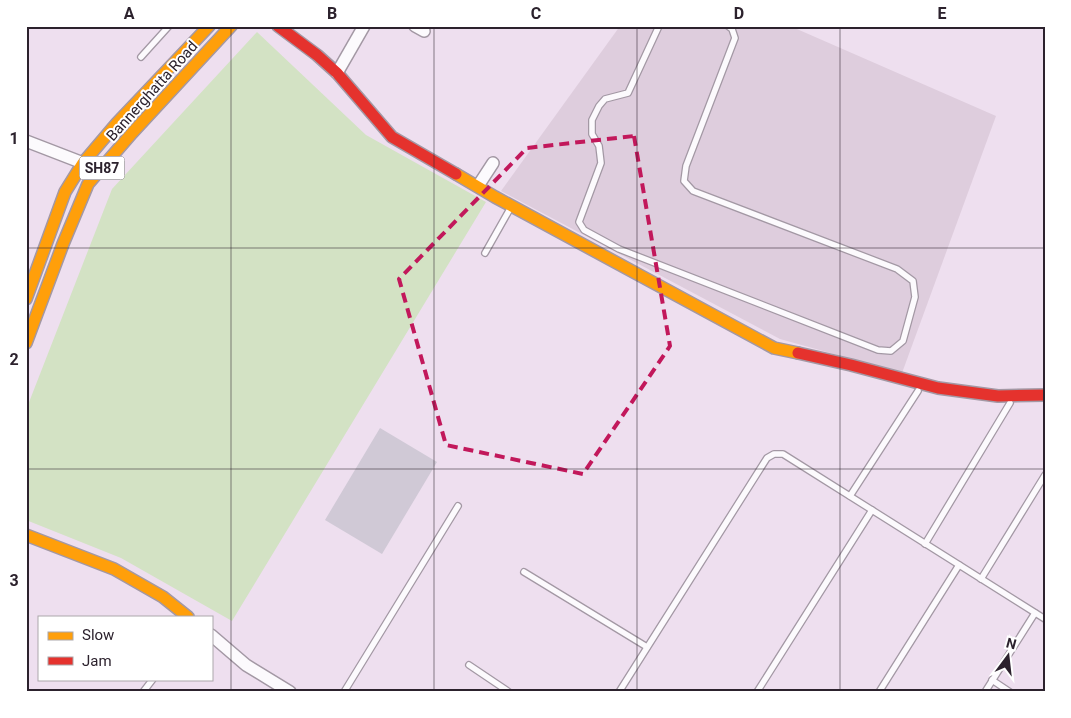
<svg xmlns="http://www.w3.org/2000/svg" width="1071" height="718" font-family="Roboto,sans-serif">
  <style>
    .education { fill: #decddd }
    .green { fill: #d3e2c4 }
    .building { fill: #d0c9d6 }
    .lines { fill: none; stroke-linecap: round; stroke-linejoin: round }
    .lane-casing { stroke: #a398a4; stroke-width: 8 }
    .street-casing { stroke: #a398a4; stroke-width: 14 }
    .slow-casing { stroke: #a398a4; stroke-width: 14 }
    .jam-casing { stroke: #a398a4; stroke-width: 14 }
    .lane { stroke: #fcfafd; stroke-width: 5.5 }
    .street { stroke: #fcfafd; stroke-width: 11 }
    .slow { stroke: #ff9f0a; stroke-width: 11 }
    .jam { stroke: #e5322d; stroke-width: 11 }
    .marked { fill: none; stroke: #c2185b; stroke-width: 4; stroke-dasharray: 10 6; stroke-linejoin: round }
    .grid { fill: none; stroke: #2c222d; stroke-width: 1; stroke-opacity: 0.55 }
    .labels { text-anchor: middle; stroke-width: 4; stroke-linejoin: round; paint-order: stroke }
    .shield { fill: #fff; stroke: #6b646c; stroke-width: 1 }
    .shield-label { font-size: 14px; font-weight: bold; fill: #2c222d }
    .street-label { font-size: 15px; fill: #2c222d; stroke: #fff }
    .neatline { fill: none; stroke: #2c222d; stroke-width: 2 }
    .grid-label { font-size: 16px; text-anchor: middle; font-weight: bold; fill: #2c222d }
  </style>
  <rect width="100%" height="100%" fill="#eedfef"/>
  <polygon class="education" points="620,26 790,26 996,116 902,373 780,339 501,191"/>
  <polygon class="green" points="257,32 366,135 486,202 232,621 121,558 26,520 26,410 112,189"/>
  <polygon class="building" points="380,428 437,462 382,554 325,520"/>
  <g class="lines">
    <g class="lane-casing">
      <g id="lane">
        <polyline points="659,26 628,93 605,99 599,106 592,120 592,134 599,146 601,163 579,222 584,230 619,249 878,350 891,351 903,341 915,297 913,281 897,269 693,191 684,181 686,166 735,38 732,29 728,26"/>
        <polyline points="141,57 169,26"/>
        <polyline points="485,253 511,207"/>
        <polyline points="850,496 918,391"/>
        <polyline points="925,544 1010,403"/>
        <polyline points="524,572 647,647"/>
        <polyline points="981,579 1045,475"/>
        <polyline points="469,665 509,692"/>
        <polyline points="992,680 1010,692"/>
        <polyline points="143,692 153,679"/>
        <polyline points="344,692 458,506"/>
        <polyline points="619,692 767,458 774,454 783,454 1045,619"/>
        <polyline points="757,692 872,510"/>
        <polyline points="879,692 959,565"/>
        <polyline points="985,692 1035,613"/>
      </g>
    </g>
    <g class="street-casing">
      <g id="street">
        <polyline points="415,26 424,31"/>
        <polyline points="337,73 364,26"/>
        <polyline points="26,141 83,163"/>
        <polyline points="478,186 493,163"/>
        <polyline points="211,635 246,665 290,692"/>
      </g>
    </g>
    <g class="slow-casing">
      <g id="slow">
        <polyline points="456,174 495,197 774,348 798,353"/>
        <polyline points="26,299 65,192 83,163 117,123 209,26"/>
        <polyline points="26,343 63,244 88,184 132,133 231,26"/>
        <polyline points="26,535 114,569 163,597 188,617"/>
      </g>
    </g>
    <g class="jam-casing">
      <g id="jam">
        <polyline points="278,26 317,55 337,73 392,137 456,174"/>
        <polyline points="798,353 851,365 938,388 998,396 1045,395"/>
      </g>
    </g>
    <use href="#lane" class="lane"/>
    <use href="#street" class="street"/>
    <use href="#slow" class="slow"/>
    <use href="#jam" class="jam"/>
  </g>
  <path class="marked" d="M634 136 670 346 583 474 446 445 399 279 527 148Z"/>
  <path class="grid" d="M231 26V692M434 26V692M637 26V692M840 26V692M26 248H1045M26 469H1045"/>
  <g class="labels">
    <rect class="shield" x="79.5" y="156.5" width="45" height="23" rx="4"/>
    <g class="shield-label">
      <text x="102" y="173">SH87</text>
    </g>
    <g class="street-label">
      <text transform="translate(152 91) rotate(-48)" y="5">Bannerghatta Road</text>
    </g>
  </g>
  <rect width="1071" height="718" fill="none" stroke="#ffffff" stroke-width="55"/>
  <rect x="38" y="616" width="175" height="65" fill="#ffffff" stroke="#aba7ab"/>
  <rect x="48" y="632" width="25" height="8" fill="#ff9f0a" stroke="#aba7ab"/>
  <text x="82" y="640" font-size="15" fill="#2c222d">Slow</text>
  <rect x="48" y="657" width="25" height="8" fill="#e5322d" stroke="#aba7ab"/>
  <text x="82" y="666" font-size="15" fill="#2c222d">Jam</text>
  <g transform="translate(1008 656) rotate(15)" stroke="#ffffff" stroke-width="4" paint-order="stroke">
  <path d="M0-4L9 19L0 12L-9 19Z" fill="#2c222d"/>
  <text y="-8" font-size="14" font-weight="bold" text-anchor="middle" fill="#2c222d">N</text>
  </g>
  <rect x="28" y="28" width="1016" height="662" class="neatline"/>
  <g class="grid-label">
    <text x="129" y="19">A</text>
    <text x="332" y="19">B</text>
    <text x="536" y="19">C</text>
    <text x="739" y="19">D</text>
    <text x="942" y="19">E</text>
    <text x="14" y="144">1</text>
    <text x="14" y="365">2</text>
    <text x="14" y="586">3</text>
  </g>
</svg>
